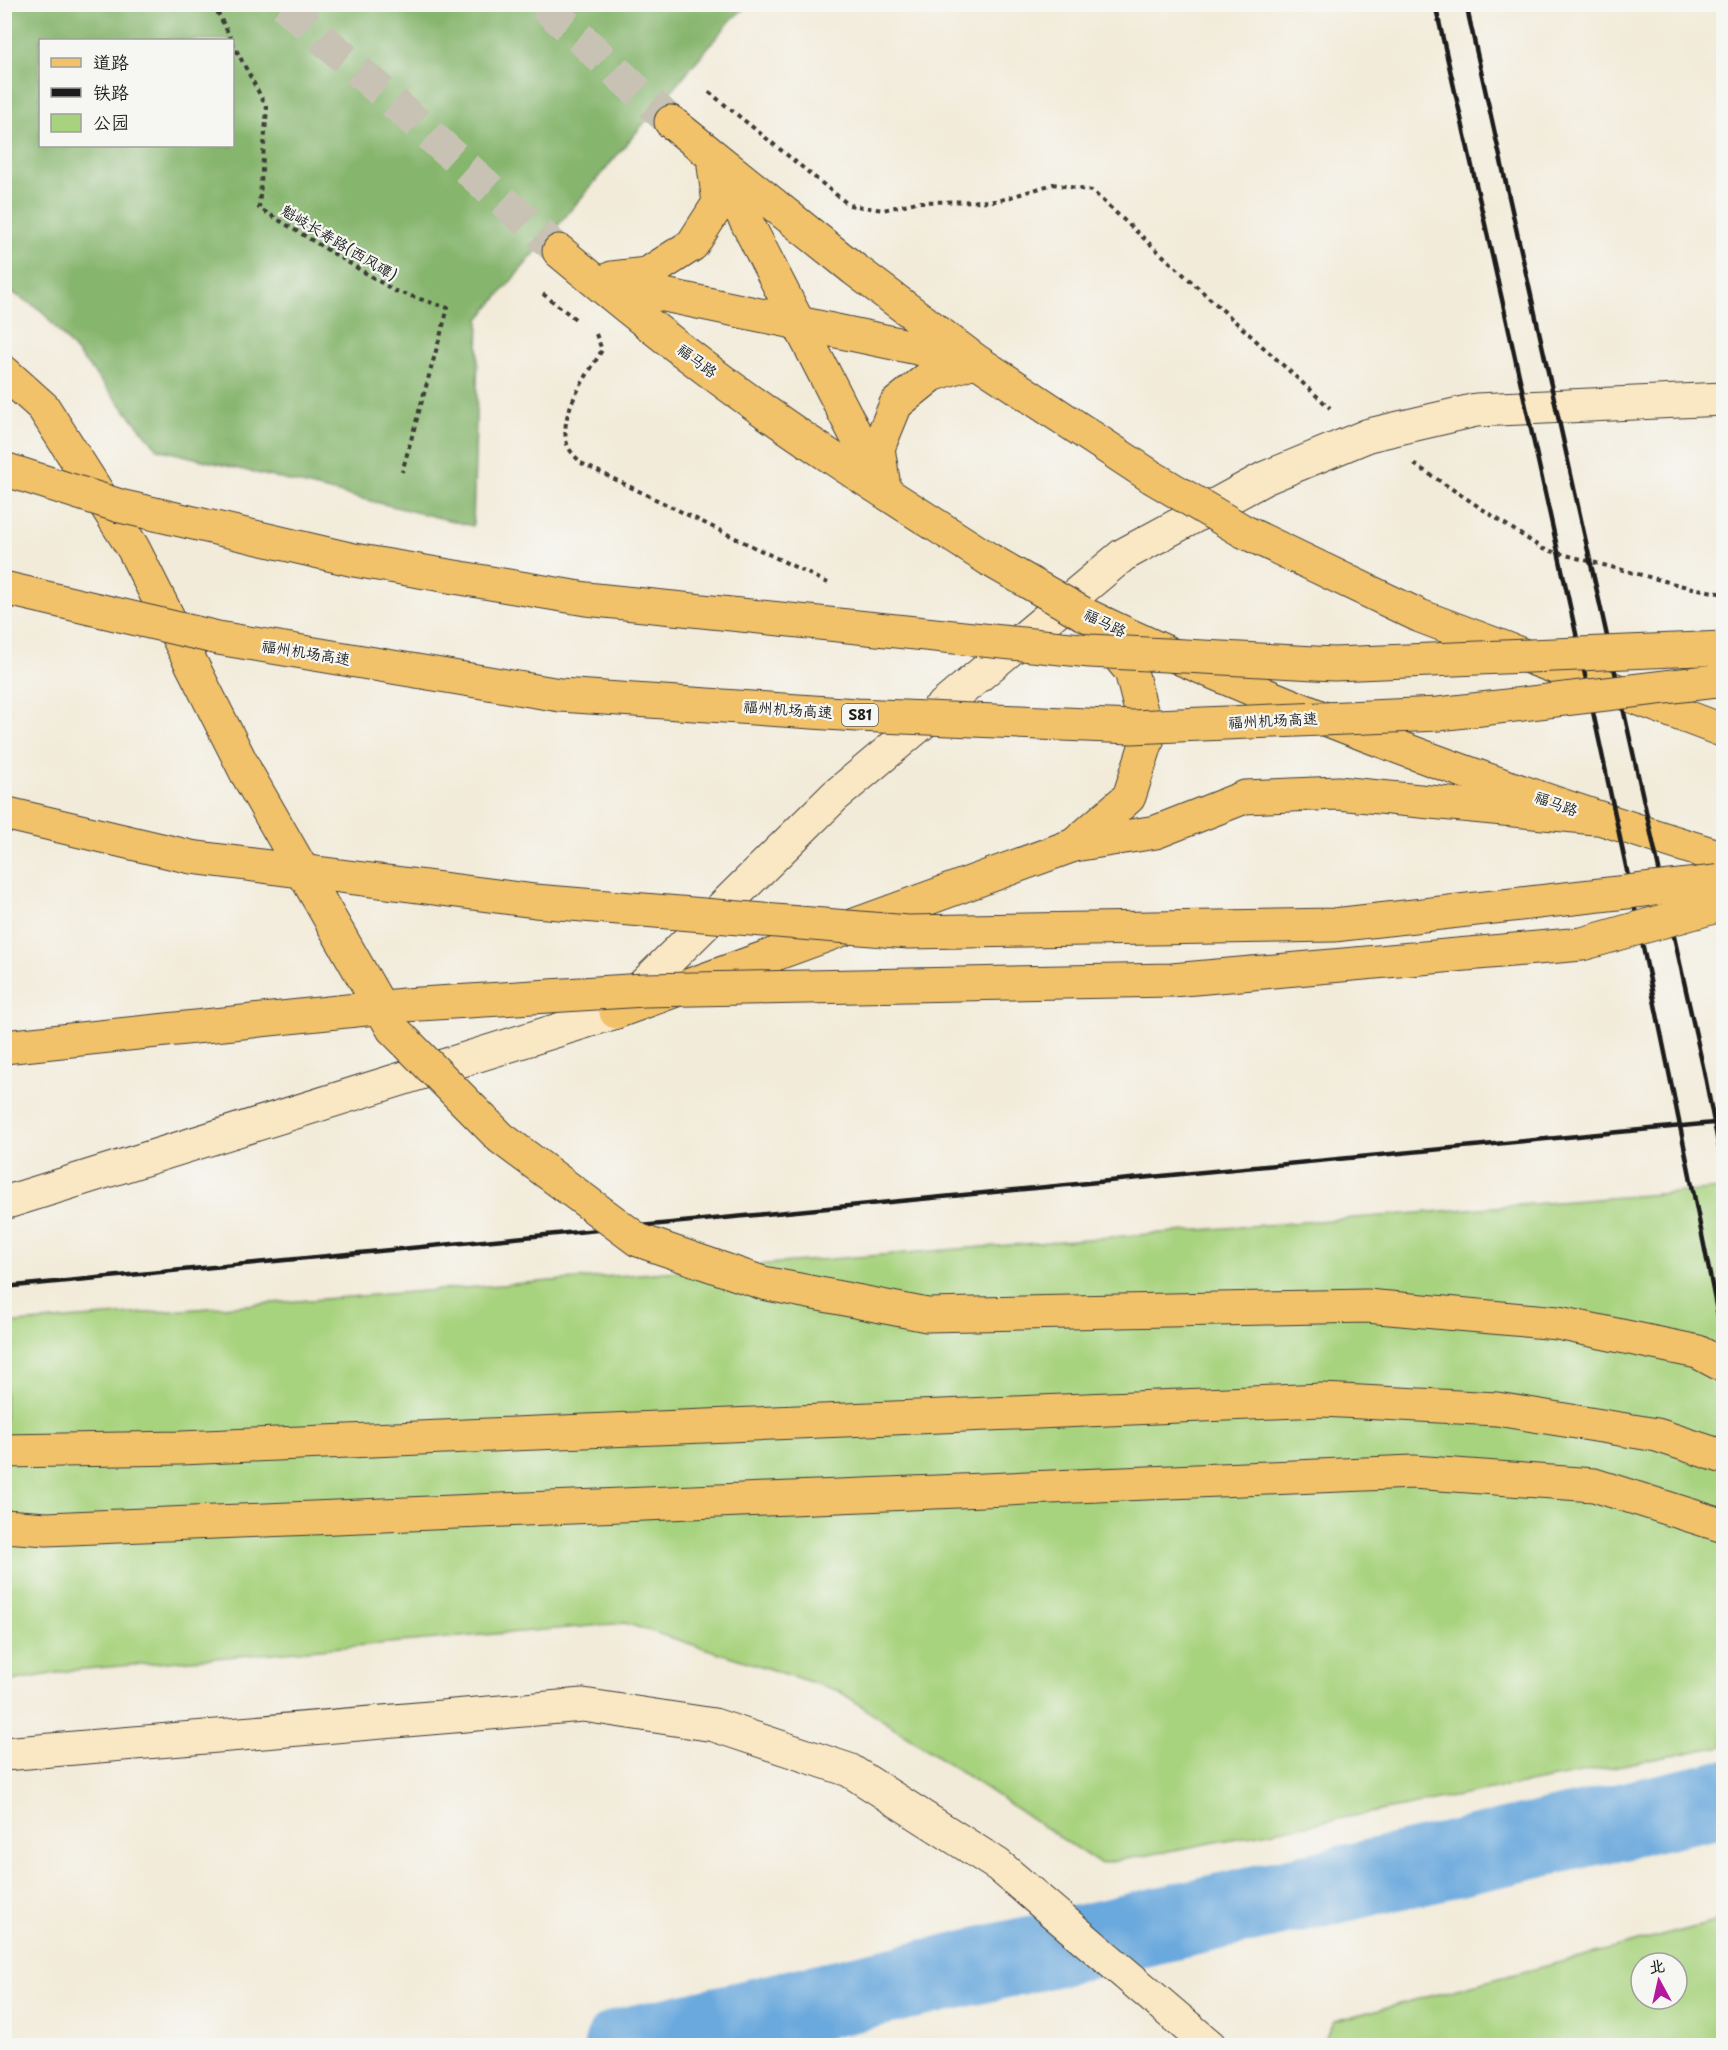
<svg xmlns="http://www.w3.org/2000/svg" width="1728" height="2050" font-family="'Playpen Sans','LXGW WenKai TC',sans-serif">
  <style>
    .green { fill: #a8d37e; stroke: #62784d; stroke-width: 1.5; fill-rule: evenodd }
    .forest { fill: #86b56d; stroke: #516844; stroke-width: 1.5; fill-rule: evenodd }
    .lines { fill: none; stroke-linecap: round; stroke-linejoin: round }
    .river { stroke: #6ba9dd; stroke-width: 76 }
    .primary-tunnel { stroke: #c7c2b3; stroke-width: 33; stroke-dasharray: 33 16; stroke-linecap: butt }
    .secondary-casing { stroke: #3c3b38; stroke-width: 35 }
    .primary-casing { stroke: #3c3b38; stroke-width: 35 }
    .highway-casing { stroke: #3c3b38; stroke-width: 35 }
    .path { stroke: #3c3b38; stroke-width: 4; stroke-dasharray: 4.5 4.5; stroke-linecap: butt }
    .secondary { stroke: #fae7c3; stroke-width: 33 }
    .primary { stroke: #f2c26a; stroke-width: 33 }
    .highway { stroke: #f2c26a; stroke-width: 33 }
    .rail { stroke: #1c1c1c; stroke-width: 4.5 }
    .primary-bridge-casing { stroke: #3c3b38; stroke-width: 35; stroke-linecap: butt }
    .highway-bridge-casing { stroke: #3c3b38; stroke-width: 35; stroke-linecap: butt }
    .primary-bridge { stroke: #f2c26a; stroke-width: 33 }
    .highway-bridge { stroke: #f2c26a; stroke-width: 33 }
    .labels { text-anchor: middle; stroke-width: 4.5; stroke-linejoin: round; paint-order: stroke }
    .shield { fill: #f6f6f2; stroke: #5d5d5c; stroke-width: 1.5 }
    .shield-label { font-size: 14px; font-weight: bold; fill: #1c1c1c }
    .street-label { font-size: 15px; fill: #1c1c1c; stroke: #f6f6f2 }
  </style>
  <rect width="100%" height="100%" fill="#f6f6f2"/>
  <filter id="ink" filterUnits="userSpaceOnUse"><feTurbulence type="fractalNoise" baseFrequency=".0167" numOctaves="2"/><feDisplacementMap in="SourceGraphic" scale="12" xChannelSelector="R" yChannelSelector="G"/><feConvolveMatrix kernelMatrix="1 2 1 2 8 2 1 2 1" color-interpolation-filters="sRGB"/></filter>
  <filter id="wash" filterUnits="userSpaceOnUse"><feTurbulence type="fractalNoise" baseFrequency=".008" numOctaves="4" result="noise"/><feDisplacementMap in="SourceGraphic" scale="24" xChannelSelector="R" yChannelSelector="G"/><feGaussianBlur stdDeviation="1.35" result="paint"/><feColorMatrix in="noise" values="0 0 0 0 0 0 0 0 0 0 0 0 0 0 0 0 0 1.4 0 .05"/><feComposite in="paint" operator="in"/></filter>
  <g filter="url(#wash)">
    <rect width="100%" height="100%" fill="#f2ebd9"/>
    <g class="green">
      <polygon points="1723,1189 1723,1746 1100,1864 839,1691 625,1623 73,1670 5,1682 5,1324"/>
      <path d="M1723 1920V2045H1321L1334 2021ZM1641 1963H1677V1999H1641Z"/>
    </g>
    <path class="forest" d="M4 5 5 4 748 5 731 20 479 319 473 526 158 449 41 310 5 288ZM40 40H232V146H40Z"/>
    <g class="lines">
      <polyline class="river" points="622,2046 1724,1798"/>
    </g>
  </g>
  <g filter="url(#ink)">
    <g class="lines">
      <g class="primary-tunnel">
        <polyline points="284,4 559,251"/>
        <polyline points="543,4 671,122"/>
      </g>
      <g class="secondary-casing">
        <g id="secondary">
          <polyline points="4,1203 616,1012 835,796 1123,555 1265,478 1369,435 1476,410 1724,399"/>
          <polyline points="4,1754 583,1705 714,1725 849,1770 998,1865 1210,2046"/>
        </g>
      </g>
      <g class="primary-casing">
        <g id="primary">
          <polyline points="671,122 854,269 975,360 1152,477"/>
          <polyline points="719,168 884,490"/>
          <path d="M559 251C614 297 670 342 728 385 812 447 902 503 990 560"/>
          <polyline points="612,278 647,274 692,245 719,203 714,166"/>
          <polyline points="598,281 965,358"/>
          <polyline points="883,480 878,448 896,404 932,375 974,361"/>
          <polyline points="1243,531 1420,616 1724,731"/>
          <path d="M1082 613C1288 712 1505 790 1724 858"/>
          <polyline points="1074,845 1129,797 1148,738 1131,671 1101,635"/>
          <polyline points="616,1012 1074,845 1156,832 1245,797 1338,793 1595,818"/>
        </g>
      </g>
      <g class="highway-casing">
        <g id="highway">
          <polyline points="4,372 43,407 133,548 246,772"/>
          <polyline points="4,1451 181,1448 1322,1400 1497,1409 1657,1435 1724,1457"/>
          <polyline points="4,1526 47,1529 1413,1472 1594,1485 1724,1526"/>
        </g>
      </g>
      <g class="path">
        <polyline points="213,4 232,40"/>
        <polyline points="232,42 267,108 259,208 395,291 448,308 402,472"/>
        <polyline points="709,92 849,205 883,210 917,202 998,201 1053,184 1092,191 1330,408"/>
        <polyline points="543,294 578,321"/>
        <path d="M596 334 602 350C587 377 558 412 567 444 569 451 576 457 581 463L830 584"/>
        <polyline points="1414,464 1543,549 1687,587 1724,594"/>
      </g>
      <use href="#secondary" class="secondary"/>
      <use href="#primary" class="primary"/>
      <use href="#highway" class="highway"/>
      <g class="rail">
        <path d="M1435 4C1537 450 1636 897 1724 1346"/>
        <polyline points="1466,4 1704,1071 1724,1173"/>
        <polyline points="4,1287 1724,1122"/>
      </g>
      <g class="primary-bridge-casing">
        <g id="primary-bridge">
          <polyline points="1152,477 1243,531"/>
          <polyline points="990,560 1082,613"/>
        </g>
      </g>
      <g class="highway-bridge-casing">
        <g id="highway-bridge">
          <polyline points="4,469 120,506 354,560 586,599 1090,651 1334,664 1724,648"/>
          <polyline points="4,588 218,638 560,695 857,715 1132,727 1439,714 1724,680"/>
          <polyline points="246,772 393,1029 501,1138 638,1240 763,1283 927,1315 1367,1306 1558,1323 1698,1352 1724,1366"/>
          <polyline points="4,813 191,857 535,901 908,932 1334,925 1724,881"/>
          <polyline points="4,1047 404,1005 644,990 1172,980 1582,944 1724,904"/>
        </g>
      </g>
      <use href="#primary-bridge" class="primary-bridge"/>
      <use href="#highway-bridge" class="highway-bridge"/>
    </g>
  </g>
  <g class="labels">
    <rect class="shield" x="842" y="704" width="36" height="22" rx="4.5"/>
    <g class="shield-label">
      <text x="860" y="720">S81</text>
    </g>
    <g class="street-label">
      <text transform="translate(339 243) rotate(31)" y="5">魁岐长寿路(西风磹)</text>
      <text transform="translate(697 361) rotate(37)" y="5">福马路</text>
      <text transform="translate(1105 623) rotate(26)" y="5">福马路</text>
      <text transform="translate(306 653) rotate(9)" y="5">福州机场高速</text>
      <text transform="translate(788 710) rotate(4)" y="5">福州机场高速</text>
      <text transform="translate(1273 721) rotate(-3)" y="5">福州机场高速</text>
      <text transform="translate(1556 804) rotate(20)" y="5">福马路</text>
    </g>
  </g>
  <rect width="1728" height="2050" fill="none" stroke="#f6f6f2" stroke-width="24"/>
  <rect x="39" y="39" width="195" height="108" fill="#f6f6f2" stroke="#9f9f9c" stroke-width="1.5"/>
  <rect x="51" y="58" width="30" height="9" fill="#f2c26a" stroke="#9f9f9c" stroke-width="1.5"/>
  <text x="93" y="69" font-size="18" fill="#1c1c1c">道路</text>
  <rect x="51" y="88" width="30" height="9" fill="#1c1c1c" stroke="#9f9f9c" stroke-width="1.5"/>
  <text x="93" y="99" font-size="18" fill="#1c1c1c">铁路</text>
  <rect x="51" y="114" width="30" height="18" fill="#a8d37e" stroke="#9f9f9c" stroke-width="1.5"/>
  <text x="93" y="129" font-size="18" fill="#1c1c1c">公园</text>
  <g transform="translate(1659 1981) rotate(352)"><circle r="28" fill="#f6f6f2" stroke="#9f9f9c" stroke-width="1.5"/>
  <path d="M0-4.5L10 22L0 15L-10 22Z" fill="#b5179e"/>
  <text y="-9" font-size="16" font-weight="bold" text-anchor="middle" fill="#1c1c1c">北</text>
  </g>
</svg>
